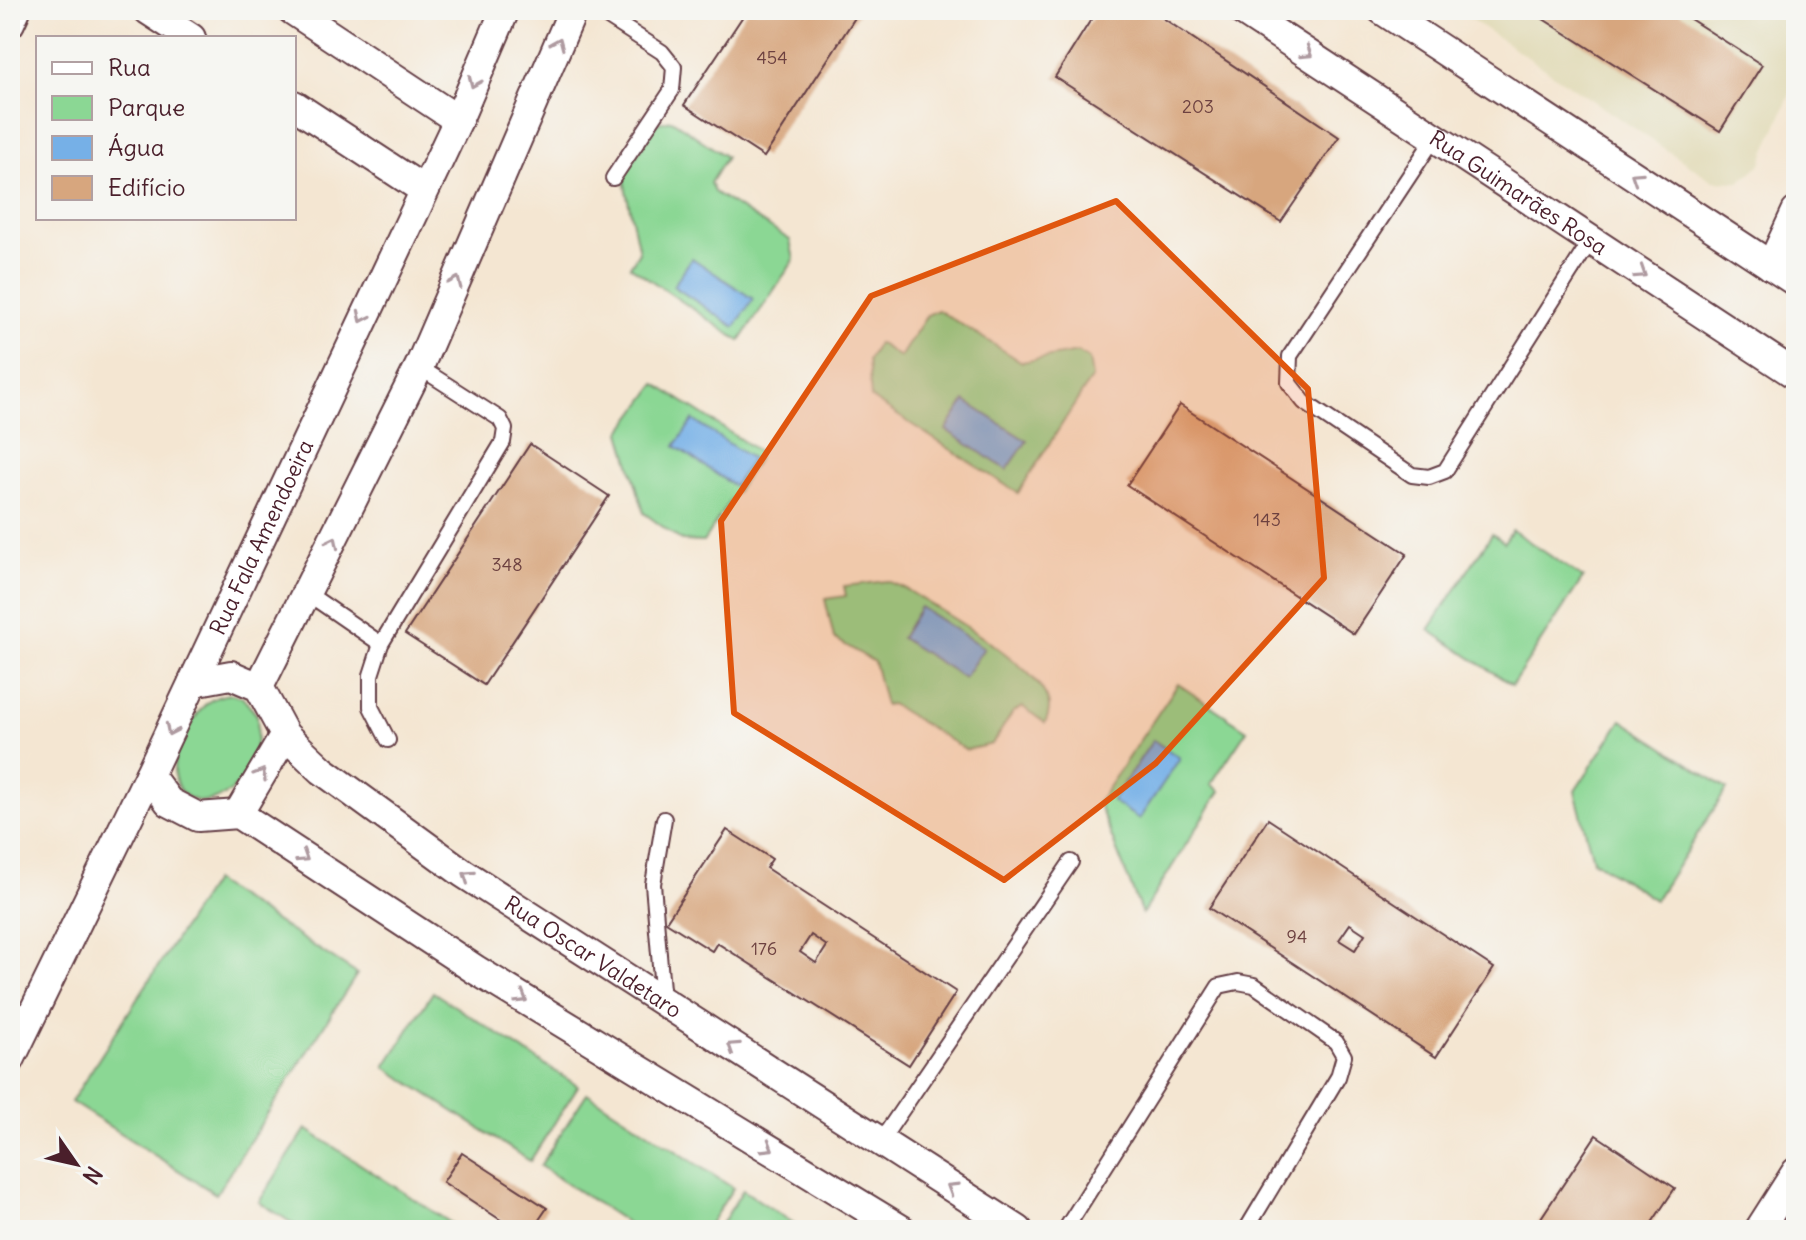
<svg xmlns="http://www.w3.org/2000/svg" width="1806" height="1240" font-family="Delius,sans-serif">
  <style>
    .built { fill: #e2dcba }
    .green { fill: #8bd794; stroke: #6a7b60; stroke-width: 2 }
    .water { fill: #76b0e7; stroke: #606889; stroke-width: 2 }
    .building { fill: #d7a67e; fill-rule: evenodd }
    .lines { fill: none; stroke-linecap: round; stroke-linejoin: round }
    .lane-casing { stroke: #643d44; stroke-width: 18 }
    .street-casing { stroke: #643d44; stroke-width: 32 }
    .lane { stroke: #fff; stroke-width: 14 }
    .street { stroke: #fff; stroke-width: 28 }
    .oneway { stroke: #ae9aa0 }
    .marked { fill: #e0560e; fill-opacity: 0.2; stroke: #e0560e; stroke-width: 6; stroke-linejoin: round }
    .labels { text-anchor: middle; stroke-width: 7; stroke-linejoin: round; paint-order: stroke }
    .number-label { font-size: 18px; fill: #6d4140 }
    .street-label { font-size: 22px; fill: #4a1f2b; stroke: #f6f6f2 }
  </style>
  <rect width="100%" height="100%" fill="#f6f6f2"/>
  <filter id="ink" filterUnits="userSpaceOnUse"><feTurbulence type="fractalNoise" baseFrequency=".0125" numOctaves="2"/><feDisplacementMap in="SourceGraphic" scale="16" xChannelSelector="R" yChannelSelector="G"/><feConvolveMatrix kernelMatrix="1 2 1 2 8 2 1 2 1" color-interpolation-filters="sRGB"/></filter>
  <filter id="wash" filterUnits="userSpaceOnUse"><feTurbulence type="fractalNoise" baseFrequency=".006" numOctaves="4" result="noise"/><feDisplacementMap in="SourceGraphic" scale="32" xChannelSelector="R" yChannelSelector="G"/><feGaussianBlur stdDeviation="1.8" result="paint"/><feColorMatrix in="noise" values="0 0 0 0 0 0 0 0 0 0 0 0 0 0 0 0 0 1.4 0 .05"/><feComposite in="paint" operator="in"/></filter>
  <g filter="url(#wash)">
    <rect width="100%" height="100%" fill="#f4e6d2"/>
    <polygon class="built" points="1457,10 1796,10 1796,80 1760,165 1739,182 1713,181"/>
    <g class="green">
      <polygon points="672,120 726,157 710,183 714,192 790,240 794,260 740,341 630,266 639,252 623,176 657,123"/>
      <polygon points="938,310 1022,362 1078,352 1089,359 1092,377 1018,493 871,398 868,360 878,343 900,357 927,315"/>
      <polygon points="656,384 758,451 757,460 703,542 682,541 644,513 621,432"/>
      <polygon points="1512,530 1583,578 1512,685 1429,630 1492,534 1504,542"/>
      <path d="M887 581 906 589C943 613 1025 658 1045 694 1051 704 1050 713 1045 723L1023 707 1013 712 992 744 966 750 891 704 885 705 874 662 834 638 825 599 846 596 844 586Z"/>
      <polygon points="1178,684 1247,730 1211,784 1220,791 1142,914 1098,802"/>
      <path d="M231 694 242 697 257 715C266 814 163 826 175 759 177 747 185 736 190 726 201 707 209 696 231 694Z"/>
      <polygon points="1622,720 1727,789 1655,900 1593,860 1575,791"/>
      <polygon points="213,881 357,974 216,1194 71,1102"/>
      <polygon points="433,992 578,1086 530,1161 385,1067"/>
      <polygon points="587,1093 733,1188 706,1230 638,1230 540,1166"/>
      <polygon points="306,1129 454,1225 451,1230 303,1230 259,1202"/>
      <polygon points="743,1190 804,1230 718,1230"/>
    </g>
    <g class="water">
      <polygon points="692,258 753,299 735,327 673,286"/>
      <polygon points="965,401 1027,441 1007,470 946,430"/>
      <polygon points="693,420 752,459 734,486 675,446"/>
      <polygon points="920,607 984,648 964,678 901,638"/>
      <polygon points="1153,740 1180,758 1139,819 1112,801"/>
    </g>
    <g id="blocks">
      <g class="building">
        <polygon points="747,10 860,10 764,157 684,105"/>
        <polygon points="1097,10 1151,10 1339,137 1281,222 1055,77"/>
        <polygon points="1529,10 1676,10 1762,65 1720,131"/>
        <polygon points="1180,405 1407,554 1354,634 1127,485"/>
        <polygon points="530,444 609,496 484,685 405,634"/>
        <path d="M1268 819 1494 968 1436 1057 1209 908ZM1350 924 1365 934 1355 950 1339 940Z"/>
        <path d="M727 830 772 859 766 868 956 992 909 1065 717 943 712 951 666 922ZM811 935 827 946 816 963 800 952Z"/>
        <polygon points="1596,1135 1675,1188 1647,1230 1533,1230"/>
        <polygon points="462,1153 547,1208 532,1230 516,1230 443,1182"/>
      </g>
    </g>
  </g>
  <g filter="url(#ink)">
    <use href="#blocks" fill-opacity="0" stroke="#643d44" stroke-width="2"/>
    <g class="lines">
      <g class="lane-casing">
        <g id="lane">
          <polyline points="597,10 662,52 674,67 672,90 613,178"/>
          <polyline points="1435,137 1290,356 1289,383 1304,402 1412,475 1429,477 1445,471 1591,240"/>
          <polyline points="307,593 381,644"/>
          <polyline points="388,740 371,707 371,675 381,644 503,442 505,429 500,419 419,367"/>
          <polyline points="663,1001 653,884 664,819"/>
          <polyline points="880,1142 1071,862"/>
          <polyline points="1065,1230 1219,986 1238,982 1254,985 1336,1042 1344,1056 1338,1077 1246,1230"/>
        </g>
      </g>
      <g class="street-casing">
        <g id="street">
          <polyline points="148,10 191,38"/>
          <polyline points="292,10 458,120"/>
          <path id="s1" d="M1241 10 1796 375"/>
          <polyline points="1382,10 1796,282"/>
          <polyline points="10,23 16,10"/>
          <polyline points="294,105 424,190"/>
          <polyline points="1771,266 1796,212"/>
          <path id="s2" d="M193 682 231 675 259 687 285 735 322 770 463 873 1018 1230"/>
          <polyline points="259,687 419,367 573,10"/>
          <polyline points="149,775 169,802 198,817 238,814 476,970 902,1230"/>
          <polyline points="238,814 285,735"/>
          <path id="s3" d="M10 1060 149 775 458 120 505 10"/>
          <polyline points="1759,1230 1796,1172"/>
        </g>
      </g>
      <use href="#lane" class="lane"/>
      <use href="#street" class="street"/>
    </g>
    <defs><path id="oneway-chevron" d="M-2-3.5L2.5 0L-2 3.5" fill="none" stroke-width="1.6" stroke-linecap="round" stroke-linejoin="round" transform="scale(2)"/></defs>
    <g class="oneway">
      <use href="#oneway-chevron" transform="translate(558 43) rotate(-67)"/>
      <use href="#oneway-chevron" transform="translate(1307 53) rotate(33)"/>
      <use href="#oneway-chevron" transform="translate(474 82) rotate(113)"/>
      <use href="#oneway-chevron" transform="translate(1636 177) rotate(-147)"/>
      <use href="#oneway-chevron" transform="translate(1641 273) rotate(33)"/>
      <use href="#oneway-chevron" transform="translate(456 282) rotate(-67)"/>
      <use href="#oneway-chevron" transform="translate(363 317) rotate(115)"/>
      <use href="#oneway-chevron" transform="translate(333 542) rotate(-64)"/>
      <use href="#oneway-chevron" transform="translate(171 730) rotate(115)"/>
      <use href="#oneway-chevron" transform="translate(261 774) rotate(-60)"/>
      <use href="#oneway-chevron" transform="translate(303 857) rotate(33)"/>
      <use href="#oneway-chevron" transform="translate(468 876) rotate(-146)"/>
      <use href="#oneway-chevron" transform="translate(522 998) rotate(31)"/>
      <use href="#oneway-chevron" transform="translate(733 1047) rotate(-147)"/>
      <use href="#oneway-chevron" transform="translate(768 1147) rotate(32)"/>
      <use href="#oneway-chevron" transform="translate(952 1188) rotate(-148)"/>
    </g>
  </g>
  <path class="marked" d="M1116 201 1308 389 1324 578 1156 763 1004 880 734 713 721 521 871 296Z"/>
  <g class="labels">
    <g class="number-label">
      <text x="772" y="64">454</text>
      <text x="1198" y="113">203</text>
      <text x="1267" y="526">143</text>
      <text x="507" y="571">348</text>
      <text x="1297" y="943">94</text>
      <text x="764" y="955">176</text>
    </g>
    <g class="street-label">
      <text dy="8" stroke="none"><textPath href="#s1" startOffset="332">Rua Guimarães Rosa</textPath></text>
      <text dy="8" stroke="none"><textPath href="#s3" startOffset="580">Rua Fala Amendoeira</textPath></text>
      <text dy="8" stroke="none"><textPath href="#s2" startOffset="504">Rua Oscar Valdetaro</textPath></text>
    </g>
  </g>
  <rect width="1806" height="1240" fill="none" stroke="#f6f6f2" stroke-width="40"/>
  <rect x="36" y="36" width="260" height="184" fill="#f6f6f2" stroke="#b1a0a2" stroke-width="2"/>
  <rect x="52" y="62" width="40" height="12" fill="#ffffff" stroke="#b1a0a2" stroke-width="2"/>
  <text x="108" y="76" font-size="24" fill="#4a1f2b">Rua</text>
  <rect x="52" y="96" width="40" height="24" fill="#8bd794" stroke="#b1a0a2" stroke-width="2"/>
  <text x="108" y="116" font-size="24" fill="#4a1f2b">Parque</text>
  <rect x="52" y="136" width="40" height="24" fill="#76b0e7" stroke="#b1a0a2" stroke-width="2"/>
  <text x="108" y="156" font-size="24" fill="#4a1f2b">Água</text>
  <rect x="52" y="176" width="40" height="24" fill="#d7a67e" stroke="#b1a0a2" stroke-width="2"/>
  <text x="108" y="196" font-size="24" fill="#4a1f2b">Edifício</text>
  <g transform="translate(76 1164) rotate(124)" stroke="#f6f6f2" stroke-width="6" paint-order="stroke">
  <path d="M0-6L14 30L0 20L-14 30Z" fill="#4a1f2b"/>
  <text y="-12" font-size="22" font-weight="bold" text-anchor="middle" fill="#4a1f2b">N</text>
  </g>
</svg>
